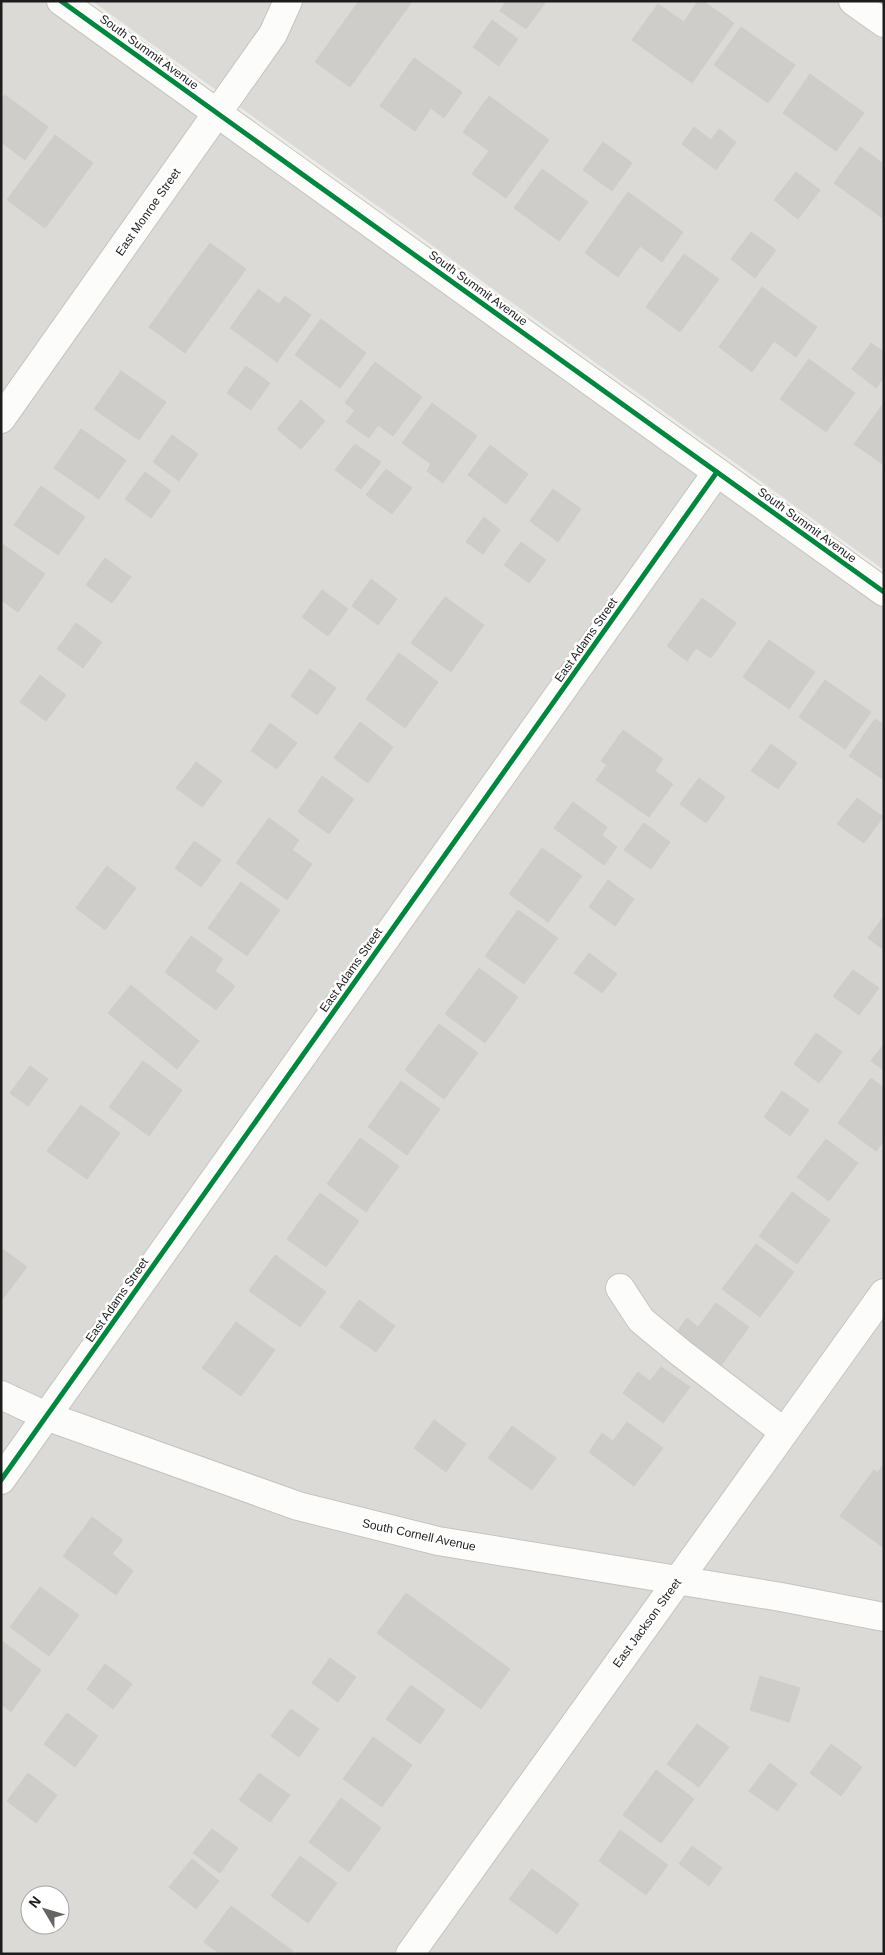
<svg xmlns="http://www.w3.org/2000/svg" width="885" height="1955" font-family="Arial,sans-serif">
  <style>
    .residential { fill: #dbdad7; fill-rule: evenodd }
    .building { fill: #cecdc9; stroke: #cfcdc8 }
    .lines { fill: none; stroke-linecap: round; stroke-linejoin: round }
    .minor-casing { stroke: #c4c4c2; stroke-width: 30 }
    .minor { stroke: #fcfcfb; stroke-width: 28 }
    .cycleway-casing { stroke: #fff; stroke-width: 8 }
    .cycleway { stroke: #00873e; stroke-width: 5 }
    .labels { text-anchor: middle; stroke-width: 5; stroke-linejoin: round; paint-order: stroke }
    .street-label { font-size: 12px; fill: #1d1d1d; stroke: #fff }
  </style>
  <rect width="100%" height="100%" fill="#ecebe6"/>
  <g class="residential">
    <path d="M1 1H49L884 604V1954H1ZM30 1895H60V1925H30Z"/>
    <polygon points="92,1 884,1 884,570"/>
  </g>
  <g class="building">
    <polygon points="359,1 408,1 411,3 350,87 315,62"/>
    <polygon points="506,1 543,1 545,3 526,29 500,11"/>
    <polygon points="698,1 703,1 734,23 692,83 632,40 658,4 684,22"/>
    <polygon points="492,20 518,39 499,66 473,47"/>
    <polygon points="741,27 795,65 768,103 714,65"/>
    <polygon points="414,58 462,92 444,118 431,108 415,131 380,106"/>
    <polygon points="810,74 864,113 836,151 783,113"/>
    <polygon points="5,95 48,127 25,160 1,142 1,100"/>
    <polygon points="489,96 549,140 506,198 472,174 489,151 463,132"/>
    <polygon points="694,127 711,140 719,129 736,142 716,170 682,144"/>
    <polygon points="55,135 93,163 45,228 7,200"/>
    <polygon points="603,142 632,163 612,191 583,170"/>
    <polygon points="860,147 884,164 884,219 834,183"/>
    <polygon points="542,169 588,202 559,241 514,208"/>
    <polygon points="796,172 820,190 798,219 774,200"/>
    <polygon points="628,192 683,232 662,262 640,246 618,277 585,253"/>
    <polygon points="751,232 776,250 755,278 731,259"/>
    <polygon points="210,243 246,269 185,353 149,327"/>
    <polygon points="684,254 719,279 680,332 646,307"/>
    <polygon points="762,287 817,327 796,357 774,341 752,372 719,347"/>
    <polygon points="258,289 279,304 285,296 311,315 277,362 230,328"/>
    <polygon points="321,319 366,353 340,388 295,355"/>
    <polygon points="871,343 884,352 884,377 876,388 852,369"/>
    <polygon points="809,359 855,393 826,432 780,399"/>
    <polygon points="375,362 422,397 393,436 378,425 369,438 346,422 355,410 345,403"/>
    <polygon points="246,366 270,383 251,410 227,393"/>
    <polygon points="121,371 166,402 139,440 94,409"/>
    <polygon points="301,400 325,421 301,449 277,429"/>
    <polygon points="432,403 477,436 443,483 427,471 431,464 402,443"/>
    <polygon points="884,403 884,465 854,444"/>
    <polygon points="81,429 126,460 99,499 54,468"/>
    <polygon points="172,435 198,454 179,481 153,462"/>
    <polygon points="355,444 381,462 361,489 335,470"/>
    <polygon points="490,445 528,474 506,504 468,475"/>
    <polygon points="386,469 412,488 392,514 366,495"/>
    <polygon points="145,472 171,491 151,518 125,499"/>
    <polygon points="41,486 85,517 58,555 14,525"/>
    <polygon points="553,489 581,509 558,542 530,521"/>
    <polygon points="484,517 500,530 483,554 466,542"/>
    <polygon points="521,542 546,560 529,583 504,565"/>
    <polygon points="1,543 45,574 18,612 1,600"/>
    <polygon points="105,558 131,577 112,603 86,585"/>
    <polygon points="371,579 397,599 378,625 352,606"/>
    <polygon points="322,590 348,609 328,636 302,617"/>
    <polygon points="445,597 484,625 451,672 411,643"/>
    <polygon points="702,598 736,623 711,658 696,648 687,661 667,646"/>
    <polygon points="76,623 102,642 83,668 57,649"/>
    <polygon points="769,640 815,672 789,709 743,677"/>
    <polygon points="399,653 438,682 405,728 366,699"/>
    <polygon points="310,669 336,688 317,715 291,696"/>
    <polygon points="40,675 66,695 46,721 20,702"/>
    <polygon points="825,680 871,712 845,749 799,717"/>
    <polygon points="875,719 884,725 884,780 849,756"/>
    <polygon points="360,722 393,747 368,783 334,758"/>
    <polygon points="270,723 297,743 277,769 251,751"/>
    <polygon points="623,730 663,759 655,771 673,784 649,817 596,780 607,765 601,761"/>
    <polygon points="771,744 797,763 778,789 751,771"/>
    <polygon points="196,762 222,781 202,807 176,788"/>
    <polygon points="322,776 354,799 329,834 298,812"/>
    <polygon points="699,778 725,797 706,823 680,804"/>
    <polygon points="857,798 883,817 864,843 837,824"/>
    <polygon points="573,802 607,827 602,835 617,847 604,865 554,828"/>
    <polygon points="269,818 299,840 292,850 312,864 287,900 236,863"/>
    <polygon points="644,823 670,842 651,869 624,850"/>
    <polygon points="194,841 221,860 201,887 175,868"/>
    <polygon points="542,848 582,876 548,922 509,894"/>
    <polygon points="107,866 136,888 105,930 76,908"/>
    <polygon points="608,880 634,899 615,926 589,907"/>
    <polygon points="241,882 280,910 247,956 208,928"/>
    <polygon points="518,910 558,938 524,984 485,956"/>
    <polygon points="884,916 884,950 868,938"/>
    <polygon points="191,936 223,959 215,971 235,986 216,1010 165,972"/>
    <polygon points="589,953 617,974 602,993 574,973"/>
    <polygon points="479,968 518,997 485,1043 445,1014"/>
    <polygon points="853,970 879,988 859,1015 833,996"/>
    <polygon points="131,985 199,1041 177,1069 108,1013"/>
    <polygon points="439,1024 478,1053 444,1099 405,1070"/>
    <polygon points="816,1033 842,1052 819,1083 794,1064"/>
    <polygon points="884,1044 884,1070 871,1061"/>
    <polygon points="143,1061 182,1090 149,1136 109,1107"/>
    <polygon points="30,1066 48,1079 28,1106 10,1093"/>
    <polygon points="871,1078 884,1088 884,1141 876,1151 838,1123"/>
    <polygon points="401,1081 440,1109 407,1155 368,1127"/>
    <polygon points="782,1091 809,1110 790,1136 764,1117"/>
    <polygon points="81,1105 120,1133 87,1179 47,1151"/>
    <polygon points="360,1138 399,1166 366,1212 327,1184"/>
    <polygon points="826,1139 858,1163 829,1201 797,1177"/>
    <polygon points="792,1192 830,1220 797,1264 759,1236"/>
    <polygon points="320,1193 359,1221 326,1267 287,1239"/>
    <polygon points="756,1244 794,1272 760,1317 722,1289"/>
    <polygon points="1,1248 27,1267 1,1301"/>
    <polygon points="275,1255 326,1292 300,1327 249,1291"/>
    <polygon points="359,1300 395,1326 376,1352 340,1327"/>
    <polygon points="716,1303 749,1327 719,1368 674,1336 687,1318 698,1327"/>
    <polygon points="236,1322 275,1350 241,1396 202,1368"/>
    <polygon points="661,1367 690,1387 663,1423 623,1393 638,1372 650,1381"/>
    <polygon points="434,1420 466,1444 446,1472 414,1448"/>
    <polygon points="627,1422 663,1448 634,1486 589,1452 602,1433 613,1441"/>
    <polygon points="512,1426 556,1458 532,1490 488,1458"/>
    <polygon points="884,1464 884,1548 840,1516 874,1470 877,1473"/>
    <polygon points="92,1517 123,1540 112,1554 133,1571 116,1595 63,1556"/>
    <polygon points="40,1587 79,1615 49,1656 10,1627"/>
    <polygon points="406,1593 510,1669 481,1709 377,1633"/>
    <polygon points="2,1641 41,1670 11,1712 1,1704"/>
    <polygon points="330,1658 356,1677 338,1702 312,1683"/>
    <polygon points="105,1664 132,1684 113,1709 87,1689"/>
    <polygon points="760,1676 800,1688 789,1722 750,1710"/>
    <polygon points="411,1685 445,1710 420,1744 386,1719"/>
    <polygon points="291,1709 319,1729 299,1757 271,1736"/>
    <polygon points="67,1713 98,1736 75,1767 44,1744"/>
    <polygon points="697,1724 729,1747 699,1787 667,1764"/>
    <polygon points="373,1737 412,1765 382,1807 343,1779"/>
    <polygon points="831,1744 862,1767 841,1796 810,1773"/>
    <polygon points="770,1763 797,1784 777,1811 749,1791"/>
    <polygon points="656,1770 694,1799 661,1843 623,1815"/>
    <polygon points="28,1773 57,1795 36,1823 7,1801"/>
    <polygon points="259,1773 290,1795 270,1822 239,1800"/>
    <polygon points="341,1798 381,1828 349,1872 309,1842"/>
    <polygon points="212,1829 238,1848 220,1873 193,1853"/>
    <polygon points="620,1830 668,1865 646,1895 599,1861"/>
    <polygon points="692,1846 722,1868 709,1886 679,1864"/>
    <polygon points="300,1856 337,1883 308,1923 271,1896"/>
    <polygon points="192,1859 219,1881 196,1909 169,1887"/>
    <polygon points="532,1869 579,1904 557,1934 509,1899"/>
    <polygon points="231,1906 293,1951 291,1954 220,1954 204,1942"/>
  </g>
  <g class="lines">
    <g class="minor-casing">
      <g id="minor">
        <polyline points="61,1 884,592"/>
        <polyline points="853,1 884,23"/>
        <polyline points="1,419 273,34 288,1"/>
        <polyline points="620,1288 641,1320 681,1353 784,1432"/>
        <polyline points="1,1395 46,1416 298,1506 438,1541 781,1597 884,1617"/>
        <polyline points="1,1480 717,472"/>
        <polyline points="410,1954 884,1293"/>
      </g>
    </g>
    <use href="#minor" class="minor"/>
    <g class="cycleway-casing">
      <g id="cycleway">
        <polyline points="61,1 884,592"/>
        <polyline points="1,1480 717,472"/>
      </g>
    </g>
    <use href="#cycleway" class="cycleway"/>
  </g>
  <g class="labels">
    <g class="street-label">
      <text transform="translate(149 52) rotate(36)" y="4">South Summit Avenue</text>
      <text transform="translate(148 212) rotate(-55)" y="4">East Monroe Street</text>
      <text transform="translate(478 288) rotate(36)" y="4">South Summit Avenue</text>
      <text transform="translate(807 525) rotate(36)" y="4">South Summit Avenue</text>
      <text transform="translate(586 640) rotate(-55)" y="4">East Adams Street</text>
      <text transform="translate(351 970) rotate(-55)" y="4">East Adams Street</text>
      <text transform="translate(117 1300) rotate(-55)" y="4">East Adams Street</text>
      <text transform="translate(419 1535) rotate(12)" y="4">South Cornell Avenue</text>
      <text transform="translate(647 1623) rotate(-54)" y="4">East Jackson Street</text>
    </g>
  </g>
  <rect width="885" height="1955" fill="none" stroke="#1d1d1d" stroke-width="5"/>
  <g transform="translate(45 1910) rotate(308)"><circle r="24" fill="#ffffff" stroke="#a5a5a5"/>
  <path d="M0-4L9 19L0 12L-9 19Z" fill="#656563"/>
  <text y="-8" font-size="14" font-weight="bold" text-anchor="middle" fill="#1d1d1d">N</text>
  </g>
</svg>
